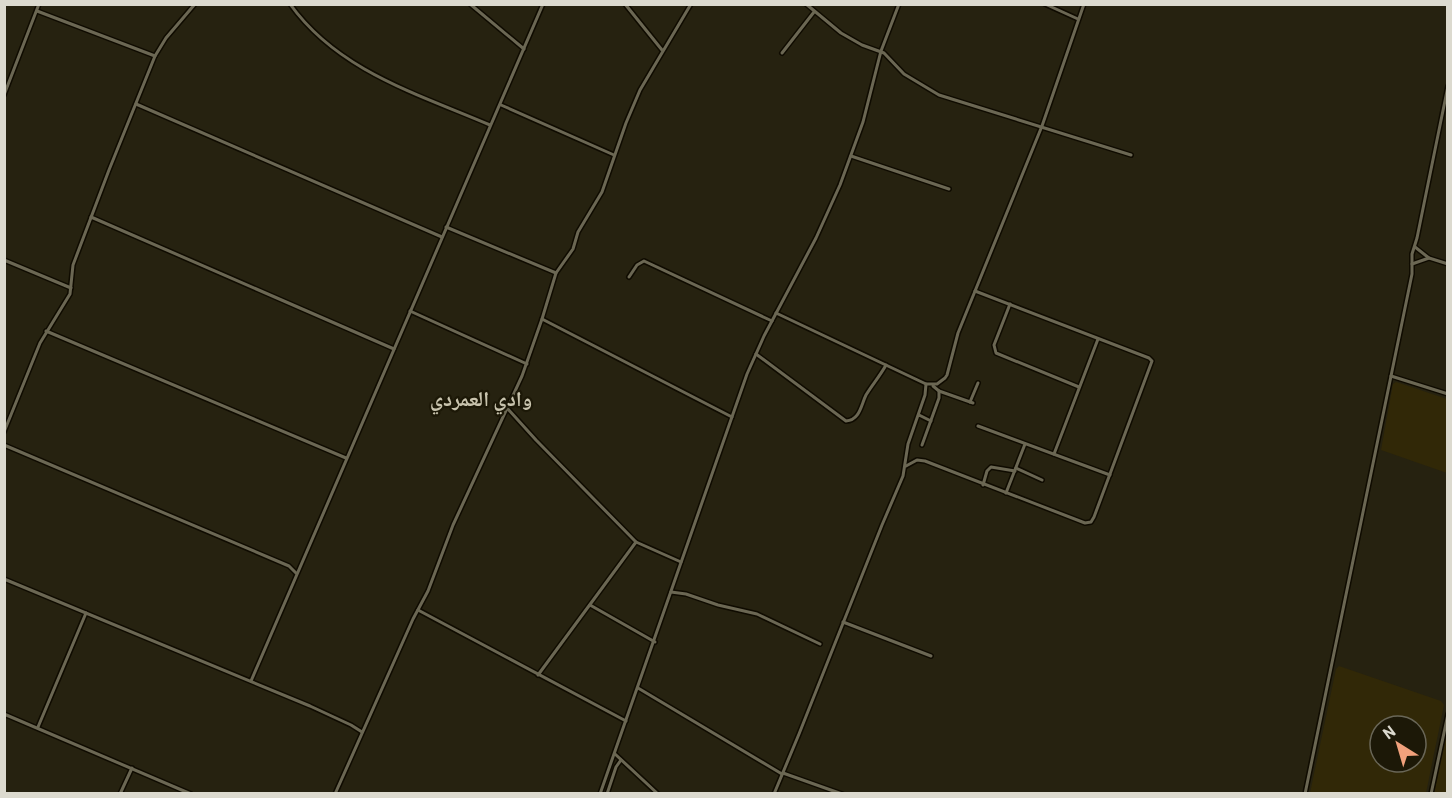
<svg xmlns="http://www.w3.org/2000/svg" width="1452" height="798" font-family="Barlow,'Noto Naskh Arabic',sans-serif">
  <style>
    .sand { fill: #312807; fill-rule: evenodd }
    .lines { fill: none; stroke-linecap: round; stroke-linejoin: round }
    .minor-casing { stroke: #0f0b00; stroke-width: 6 }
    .minor { stroke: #6b6753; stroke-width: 3 }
    .labels { text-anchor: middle; stroke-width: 4.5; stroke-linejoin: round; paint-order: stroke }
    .district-label { font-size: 21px; font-weight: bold; fill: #c8c3ad; stroke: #1c1807 }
  </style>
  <rect width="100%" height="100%" fill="#262210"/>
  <g class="sand">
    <polygon points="1396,382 1447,399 1447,473 1381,450 1393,384"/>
    <path d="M1339 666 1441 701 1444 705 1426 793H1310L1336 669ZM1380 726H1416V762H1380Z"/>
    <polygon points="1447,730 1447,793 1434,793"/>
  </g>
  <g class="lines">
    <g class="minor-casing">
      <g id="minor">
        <path d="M290 4C338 71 418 94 490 125"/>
        <polyline points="470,4 524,49"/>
        <polyline points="625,4 662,50"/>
        <polyline points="806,4 841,33 862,45 884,53 904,74 939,95 1131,155"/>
        <polyline points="1045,4 1078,19"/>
        <polyline points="37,11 155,56"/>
        <polyline points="782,53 814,12"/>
        <polyline points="4,95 39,4"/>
        <polyline points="136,104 442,237"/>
        <polyline points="501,105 614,155"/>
        <polyline points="851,156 949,189"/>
        <polyline points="91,217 394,349"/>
        <polyline points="446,227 556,273"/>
        <polyline points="1415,247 1429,258 1448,264"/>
        <polyline points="4,260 71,288"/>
        <polyline points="1412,264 1429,258"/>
        <polyline points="629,277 637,265 644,261 772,321"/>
        <polyline points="1010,304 994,345 996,353 1079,387"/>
        <polyline points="410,311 527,364"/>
        <polyline points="776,313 926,384 937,384 945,378 947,375 958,333 1042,126 1084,4"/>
        <polyline points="542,319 732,417"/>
        <polyline points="46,331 346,458"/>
        <path d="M756 354 846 421C860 420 861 405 866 395 872 385 880 376 886 365"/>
        <polyline points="1391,376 1448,394"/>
        <polyline points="939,391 973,403"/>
        <polyline points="970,402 978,383"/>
        <polyline points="507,408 536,440 636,542 681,562"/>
        <polyline points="919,415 931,421"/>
        <polyline points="978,426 1110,475"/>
        <polyline points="4,432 40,343 70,294 73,265 109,170 155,56 166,38 195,4"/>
        <polyline points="4,445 289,566 296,573"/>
        <polyline points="922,445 939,398 939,391 933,386"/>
        <polyline points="1054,454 1098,339"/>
        <polyline points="906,466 917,460 925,461 1085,523 1091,522 1094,517 1152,361 1149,358 975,291"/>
        <polyline points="1016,468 1042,480"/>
        <polyline points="983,485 987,471 991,467 1015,471"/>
        <polyline points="1006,493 1025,444"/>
        <polyline points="4,579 310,706 351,725 362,732"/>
        <polyline points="671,592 686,594 718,605 757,614 820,644"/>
        <polyline points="590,605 655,642"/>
        <polyline points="418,610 626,721"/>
        <polyline points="843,622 931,656"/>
        <polyline points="538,675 636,542"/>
        <polyline points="251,681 543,4"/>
        <polyline points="638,688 782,774"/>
        <polyline points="4,714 191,794"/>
        <polyline points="38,727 86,613"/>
        <polyline points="615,754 658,794"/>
        <polyline points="783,773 842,794"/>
        <polyline points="120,794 132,768"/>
        <polyline points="335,794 413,619 428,591 453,525 522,376 542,319 556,273 573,249 578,232 602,192 626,123 640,90 691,4"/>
        <polyline points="600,794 747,374 764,336 816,238 840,185 863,122 881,51 899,4"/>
        <polyline points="607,794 616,767 621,760"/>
        <polyline points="774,794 799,734 882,525 903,476 908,444 925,395 926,384"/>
        <polyline points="1305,794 1412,274 1412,254 1417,238 1448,86"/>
        <polyline points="1431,794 1448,714"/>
      </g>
    </g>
    <use href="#minor" class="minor"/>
  </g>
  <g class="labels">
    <g class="district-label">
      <text x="481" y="406">وادي العمردي</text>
    </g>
  </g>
  <rect width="1452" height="798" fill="none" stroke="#dcdacf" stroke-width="12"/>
  <g transform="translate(1398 744) rotate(323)"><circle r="28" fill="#1c1807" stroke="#696657" stroke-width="1.5"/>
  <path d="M0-4.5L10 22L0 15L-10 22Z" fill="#f1a17c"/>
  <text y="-9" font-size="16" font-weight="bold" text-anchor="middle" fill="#dcdacf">N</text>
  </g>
</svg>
